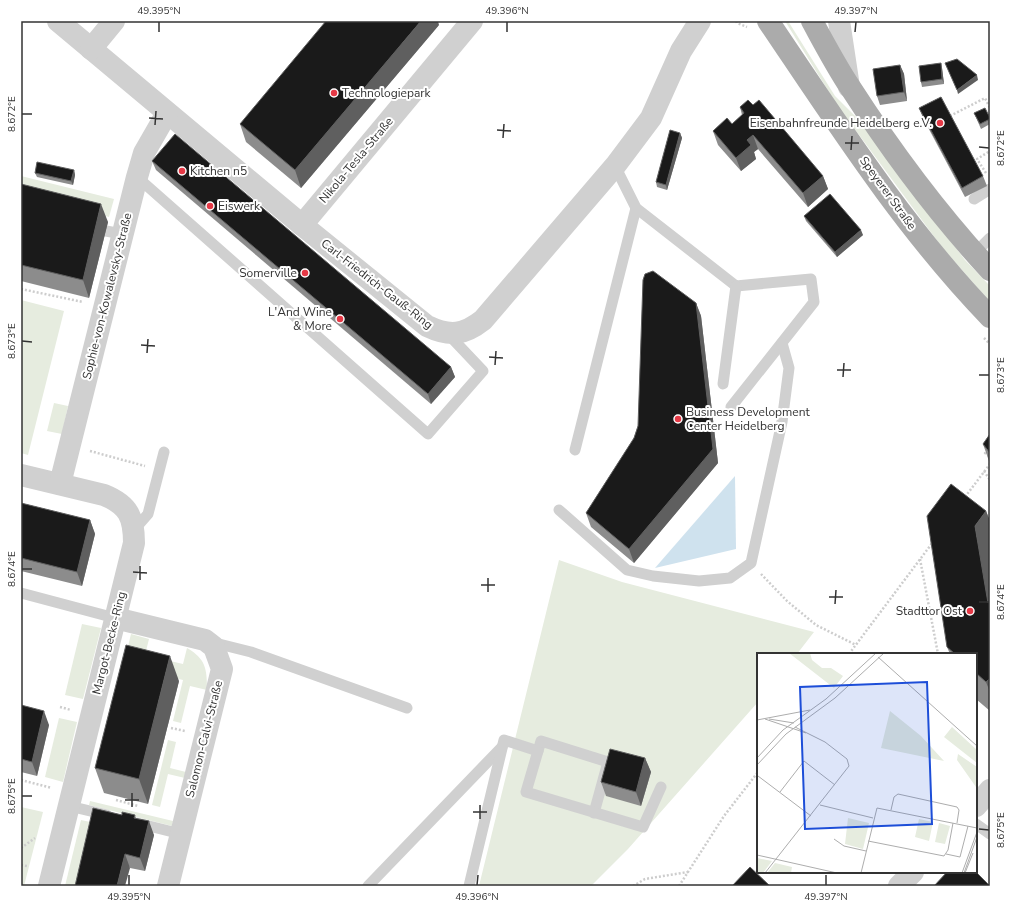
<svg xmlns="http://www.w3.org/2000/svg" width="1011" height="907" font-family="'Nunito Sans',sans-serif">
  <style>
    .green { fill: #e6ecdf }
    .water { fill: #cfe2ee }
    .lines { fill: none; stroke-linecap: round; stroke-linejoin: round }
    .path { stroke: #cdcdcd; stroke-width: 2.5; stroke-dasharray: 2 2; stroke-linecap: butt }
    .service { stroke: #d0d0d0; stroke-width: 11 }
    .minor { stroke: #d0d0d0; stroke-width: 22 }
    .tertiary { stroke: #d0d0d0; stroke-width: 22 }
    .primary { stroke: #ababab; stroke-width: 22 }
    .wall { fill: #8c8c8c }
    .shaded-wall { fill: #5f5f5f }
    .building { fill: #1a1a1a; stroke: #5f5f5f }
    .ticks { fill: none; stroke: #333; stroke-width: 1.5 }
    .poi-dot { fill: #e63946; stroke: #fff; stroke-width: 1.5 }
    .labels { text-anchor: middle; stroke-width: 4; stroke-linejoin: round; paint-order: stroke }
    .poi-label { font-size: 12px; fill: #333; stroke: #fff; text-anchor: start }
    .street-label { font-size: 12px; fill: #333; stroke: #fff }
    .inset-road { fill: none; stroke: #adadad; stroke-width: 1 }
    .view { fill: #1d4ed8; fill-opacity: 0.15; stroke: #1d4ed8; stroke-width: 2 }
    .inset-edge { fill: none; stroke: #333; stroke-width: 2 }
    .neatline { fill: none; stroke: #333; stroke-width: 1.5 }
    .ticks-label { font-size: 10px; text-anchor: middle; fill: #333 }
  </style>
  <rect width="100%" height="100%" fill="#fff"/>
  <g class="green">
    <polygon points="785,21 788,21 835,96 860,121 965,260 990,286 990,302 941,246 837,105"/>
    <polygon points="21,176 114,199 109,217 21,195"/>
    <polygon points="21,300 64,311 28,455 21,453"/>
    <polygon points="54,403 68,406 62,434 47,431"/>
    <polygon points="559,560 622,582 814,632 797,654 758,654 758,702 628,849 591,886 479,886"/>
    <polygon points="82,624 101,628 83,699 65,695"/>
    <path d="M131 634 149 639 145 655 183 664 187 648C206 659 207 669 207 690L190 686 181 723 173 721 183 680 134 668 119 683Z"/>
    <polygon points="59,718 77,722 63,782 45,777"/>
    <polygon points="168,740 176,742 170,768 186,772 185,778 168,774 160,807 152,805"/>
    <polygon points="90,801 173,821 172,826 89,805"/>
    <polygon points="21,807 43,812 24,886 21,886"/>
    <polygon points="81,820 95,823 79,886 65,886"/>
  </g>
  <polygon class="water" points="735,476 736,549 655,568"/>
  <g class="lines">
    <g class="path">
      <polyline points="736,21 737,23 747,27"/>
      <polyline points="950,116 985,98 990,108"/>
      <polyline points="986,173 977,159 990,151"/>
      <polyline points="21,289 83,302"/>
      <polyline points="984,338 990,344"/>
      <polyline points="990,446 985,453 990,457"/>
      <polyline points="90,451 145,466"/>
      <polyline points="984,471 990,480"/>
      <polyline points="965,497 990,464"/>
      <polyline points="920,559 938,654"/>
      <polyline points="761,574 787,601 816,625 856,645"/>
      <polyline points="849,654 933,542"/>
      <polyline points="60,707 71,710"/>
      <polyline points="171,728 185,731"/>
      <polyline points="21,780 52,788"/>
      <polyline points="116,800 138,806"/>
      <polyline points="21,848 35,838"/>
      <polyline points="21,865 27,866"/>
      <polyline points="633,886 645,879 688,872"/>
      <polyline points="679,886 724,816 758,772"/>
    </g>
    <g class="service">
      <polyline points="615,166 636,208 736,286 811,279 814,302 731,407"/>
      <polyline points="137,177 428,434 483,371 448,334"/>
      <polyline points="974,199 990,189"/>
      <polyline points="106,231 122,234"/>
      <polyline points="975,253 990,238"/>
      <polyline points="723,384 736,286"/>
      <polyline points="575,450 636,208"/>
      <polyline points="559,510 627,570 653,576 699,581 730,578 751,563 782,422 789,368 782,343"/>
      <polyline points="134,530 148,514 164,452"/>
      <polyline points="21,593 115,618"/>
      <polyline points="211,642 251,652 407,708"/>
      <polyline points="538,751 541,741 608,762 594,813"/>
      <polyline points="69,806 107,815"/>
      <polyline points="137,823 181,834"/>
      <polyline points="976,824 990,834"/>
      <polyline points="368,886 502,747"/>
      <polyline points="469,886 504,740 538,751 526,792 643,827 661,787"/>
    </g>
    <g class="minor">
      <path d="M58 21 302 225 427 326C450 337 464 335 483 320L615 166 651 118 681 51 700 21"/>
      <polyline points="91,49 114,21"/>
      <polyline points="302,225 472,21"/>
      <path d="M21 475 104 495C129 505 134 518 134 543L49 886"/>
      <polyline points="60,484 137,177 144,153 167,113"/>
      <polyline points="115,618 205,640 214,647 222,669 168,886"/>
      <polyline points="976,806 990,790"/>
      <polyline points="899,886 913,872"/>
    </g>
    <polyline class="tertiary" points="839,21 849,87"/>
    <g class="primary">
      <path d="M768 21C837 123 904 228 990 317"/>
      <path d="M812 21C824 43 836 66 850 87 890 149 940 216 990 270"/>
    </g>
  </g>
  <g class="wall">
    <polygon points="439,25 301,188 246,142 240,124"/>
    <polygon points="900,65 904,74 907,101 880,105 877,96"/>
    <polygon points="942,68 944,84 922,87 921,82"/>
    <polygon points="753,105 823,176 828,189 808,207 758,149 754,152 756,159 741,171 718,145 713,131 732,124 742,115 740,107"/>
    <polygon points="919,108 983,176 987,186 965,197 923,118"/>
    <polygon points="974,113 990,118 990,124 981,129"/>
    <polygon points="680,133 682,138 667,190 657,187 656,182"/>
    <polygon points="152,161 451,367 455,377 431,404 156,170"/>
    <polygon points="74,170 75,175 73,185 37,177 35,173"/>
    <polygon points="21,184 108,222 89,298 21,281"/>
    <polygon points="804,216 863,235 837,257 806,221"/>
    <polygon points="696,303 701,316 718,463 634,563 591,527 586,513 634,438 638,426"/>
    <polygon points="990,434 990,464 983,444"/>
    <polygon points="21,503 90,520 95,534 82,586 21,571"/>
    <polygon points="986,511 990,521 990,563 989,564 990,568 990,711 976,699 976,654 950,654 947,647"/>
    <polygon points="179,681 148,804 104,793 95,768"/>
    <polygon points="21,705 49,725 37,776 21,772"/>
    <polygon points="645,758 651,772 641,806 606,796 601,782"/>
    <polygon points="93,808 122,815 135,815 136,818 154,835 145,871 130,868"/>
  </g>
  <g class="shaded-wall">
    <polygon points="421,21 438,21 439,25 301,188 295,170"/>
    <polygon points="941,63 942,68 944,84 942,79"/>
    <polygon points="900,65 904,74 907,101 904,92"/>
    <polygon points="977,75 978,80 958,94 957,90"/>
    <polygon points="680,133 682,138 667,190 666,185"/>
    <polygon points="753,135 758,149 754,152 756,159 741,171 736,158 747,140"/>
    <polygon points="74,170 75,175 73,185 71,181"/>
    <polygon points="823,176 828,189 808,207 803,193"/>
    <polygon points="101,204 108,222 89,298 83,280"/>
    <polygon points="861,230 863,235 837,257 835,252"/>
    <polygon points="696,303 701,316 718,463 634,563 629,549"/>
    <polygon points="451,367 455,377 431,404 428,394"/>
    <polygon points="986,511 990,521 990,563 989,564 990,568 990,610 988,603 975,526"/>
    <polygon points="90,520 95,534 82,586 77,572"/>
    <polygon points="170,656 179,681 148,804 139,779"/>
    <polygon points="990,678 990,692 986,682"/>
    <polygon points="44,711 49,725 37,776 32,762"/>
    <polygon points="645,758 651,772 641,806 636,792"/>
    <polygon points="149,821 154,835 145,871 140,858"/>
    <polygon points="125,854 130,868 125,886 117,886"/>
  </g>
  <g class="building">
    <polygon points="326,21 421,21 295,170 240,124"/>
    <polygon points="957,59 977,75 957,90 945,63"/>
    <polygon points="941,63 942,79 921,82 919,66"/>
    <polygon points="900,65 904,92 877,96 873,69"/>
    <polygon points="941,97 983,176 962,188 919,108"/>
    <polygon points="748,100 753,105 759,100 823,176 803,193 753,135 747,140 751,145 736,158 713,131 727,118 732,124 744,113 740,107"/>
    <polygon points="985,108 990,118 990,119 980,124 974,113"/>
    <polygon points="670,130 680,133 666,185 656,182"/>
    <polygon points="175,134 451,367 428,394 152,161"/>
    <polygon points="37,162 74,170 71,181 35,173"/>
    <polygon points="21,184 101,204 83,280 21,265"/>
    <polygon points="830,194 861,230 835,252 804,216"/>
    <polygon points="653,271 696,303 713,449 629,549 586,513 634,438 638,426 643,280 645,274"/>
    <polygon points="990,434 990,453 983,444"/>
    <polygon points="951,484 986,511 975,526 988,603 990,601 990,678 986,682 976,673 976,654 955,654 947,647 927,516"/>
    <polygon points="21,503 90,520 77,572 21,558"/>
    <polygon points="126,645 170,656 139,779 95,768"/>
    <polygon points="21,705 44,711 32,762 21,759"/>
    <polygon points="610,749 645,758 636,792 601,782"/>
    <polygon points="93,808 122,815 122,812 135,815 134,818 149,821 140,858 125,854 117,886 75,886"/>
    <polygon points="750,867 770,886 732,886"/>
    <polygon points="947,872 976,872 990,886 934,886"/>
  </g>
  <path class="ticks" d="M159 32V22M507 32V22M855 32 856 22M22 114H32M149 118 163 119M155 125 156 111M497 130 511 131M503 138 504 124M845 143H859M979 147 989 148M851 150 852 136M22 341 32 342M141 345 155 346M147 353 148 339M489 357 503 358M495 365 496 351M837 370H851M979 375H989M843 377 844 363M22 569H32M133 572 147 573M140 580V566M481 585H495M488 592V578M829 597H843M979 602H989M835 604 836 590M22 796H32M125 800H139M132 807V793M473 812H487M480 819V805M979 829 989 830M129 885V875M477 885 478 875M826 885V875"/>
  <g class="poi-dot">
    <circle cx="334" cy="93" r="4"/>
    <circle cx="940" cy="123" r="4"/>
    <circle cx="182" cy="171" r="4"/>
    <circle cx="210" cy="206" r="4"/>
    <circle cx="305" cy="273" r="4"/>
    <circle cx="340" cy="319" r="4"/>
    <circle cx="678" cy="419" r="4"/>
    <circle cx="970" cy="611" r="4"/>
  </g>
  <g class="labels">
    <g class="poi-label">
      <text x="342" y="97">Technologiepark</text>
      <text x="932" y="127" text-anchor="end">Eisenbahnfreunde Heidelberg e.V.</text>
      <text x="190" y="175">Kitchen n5</text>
      <text x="218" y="210">Eiswerk</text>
      <text x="297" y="277" text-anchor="end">Somerville</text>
      <text x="332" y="316" text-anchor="end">L'And Wine<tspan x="332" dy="14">&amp; More</tspan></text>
      <text x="686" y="416">Business Development<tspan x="686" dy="14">Center Heidelberg</tspan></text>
      <text x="962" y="615" text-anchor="end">Stadttor Ost</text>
    </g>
    <g class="street-label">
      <text transform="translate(356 160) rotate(-50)" y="4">Nikola-Tesla-Straße</text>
      <text transform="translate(888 193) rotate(54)" y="4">Speyerer Straße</text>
      <text transform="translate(377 284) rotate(38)" y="4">Carl-Friedrich-Gauß-Ring</text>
      <text transform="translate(107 296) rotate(-76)" y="4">Sophie-von-Kowalevsky-Straße</text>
      <text transform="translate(109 643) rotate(-76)" y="4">Margot-Becke-Ring</text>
      <text transform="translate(204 739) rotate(-76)" y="4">Salomon-Calvi-Straße</text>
    </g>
  </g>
  <g transform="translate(757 653)">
    <rect width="220" height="220" fill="#fff"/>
    <path d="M32 0H53L55 7 65 15H74L86 23 77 35ZM133 58 164 83 187 108 124 95ZM195 74 220 97V110L187 84ZM201 101 220 114 219 134 200 107ZM91 165 112 170 106 196 88 191ZM162 166 176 169 172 188 158 184ZM182 170 193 173 188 191 178 189ZM0 205 15 208 6 220H0ZM18 210 35 214 34 220H10Z" fill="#e6ecdf"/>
    <path class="inset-road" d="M121 4 220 93M8 66 49 80M12 66 37 70M0 67 53 57M0 105 26 77 69 46 119 0M0 112 29 81 78 45 127 0M1 123 54 163M23 139 47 108 78 132M63 152 116 165M134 157 137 144 141 141 200 154 202 157 200 170M77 186 87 193 109 198M111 188 187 203 191 197 196 170M189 201 203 204 211 173M0 202 80 220M8 220 92 113 90 106 68 89 38 74M104 220 120 155 220 175M205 220 220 179M207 220 220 184M208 220 216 200"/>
    <path class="view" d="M170 29 175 171 48 176 43 34Z"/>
    <rect width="220" height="220" class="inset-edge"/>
  </g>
  <rect width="1011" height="907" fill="none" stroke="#ffffff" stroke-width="44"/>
  <rect x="22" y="22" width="967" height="863" class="neatline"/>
  <g class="ticks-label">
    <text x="159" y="14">49.395°N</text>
    <text x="507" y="14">49.396°N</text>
    <text x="856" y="14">49.397°N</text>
    <text transform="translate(11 114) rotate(-90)" y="4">8.672°E</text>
    <text transform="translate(1000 148) rotate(-90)" y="4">8.672°E</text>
    <text transform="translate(11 341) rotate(-90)" y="4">8.673°E</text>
    <text transform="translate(1000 375) rotate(-90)" y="4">8.673°E</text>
    <text transform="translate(11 569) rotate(-90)" y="4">8.674°E</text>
    <text transform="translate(1000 602) rotate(-90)" y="4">8.674°E</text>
    <text transform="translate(11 796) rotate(-90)" y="4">8.675°E</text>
    <text transform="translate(1000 830) rotate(-90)" y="4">8.675°E</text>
    <text x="129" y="900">49.395°N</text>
    <text x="477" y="900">49.396°N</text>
    <text x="826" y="900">49.397°N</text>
  </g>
</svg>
